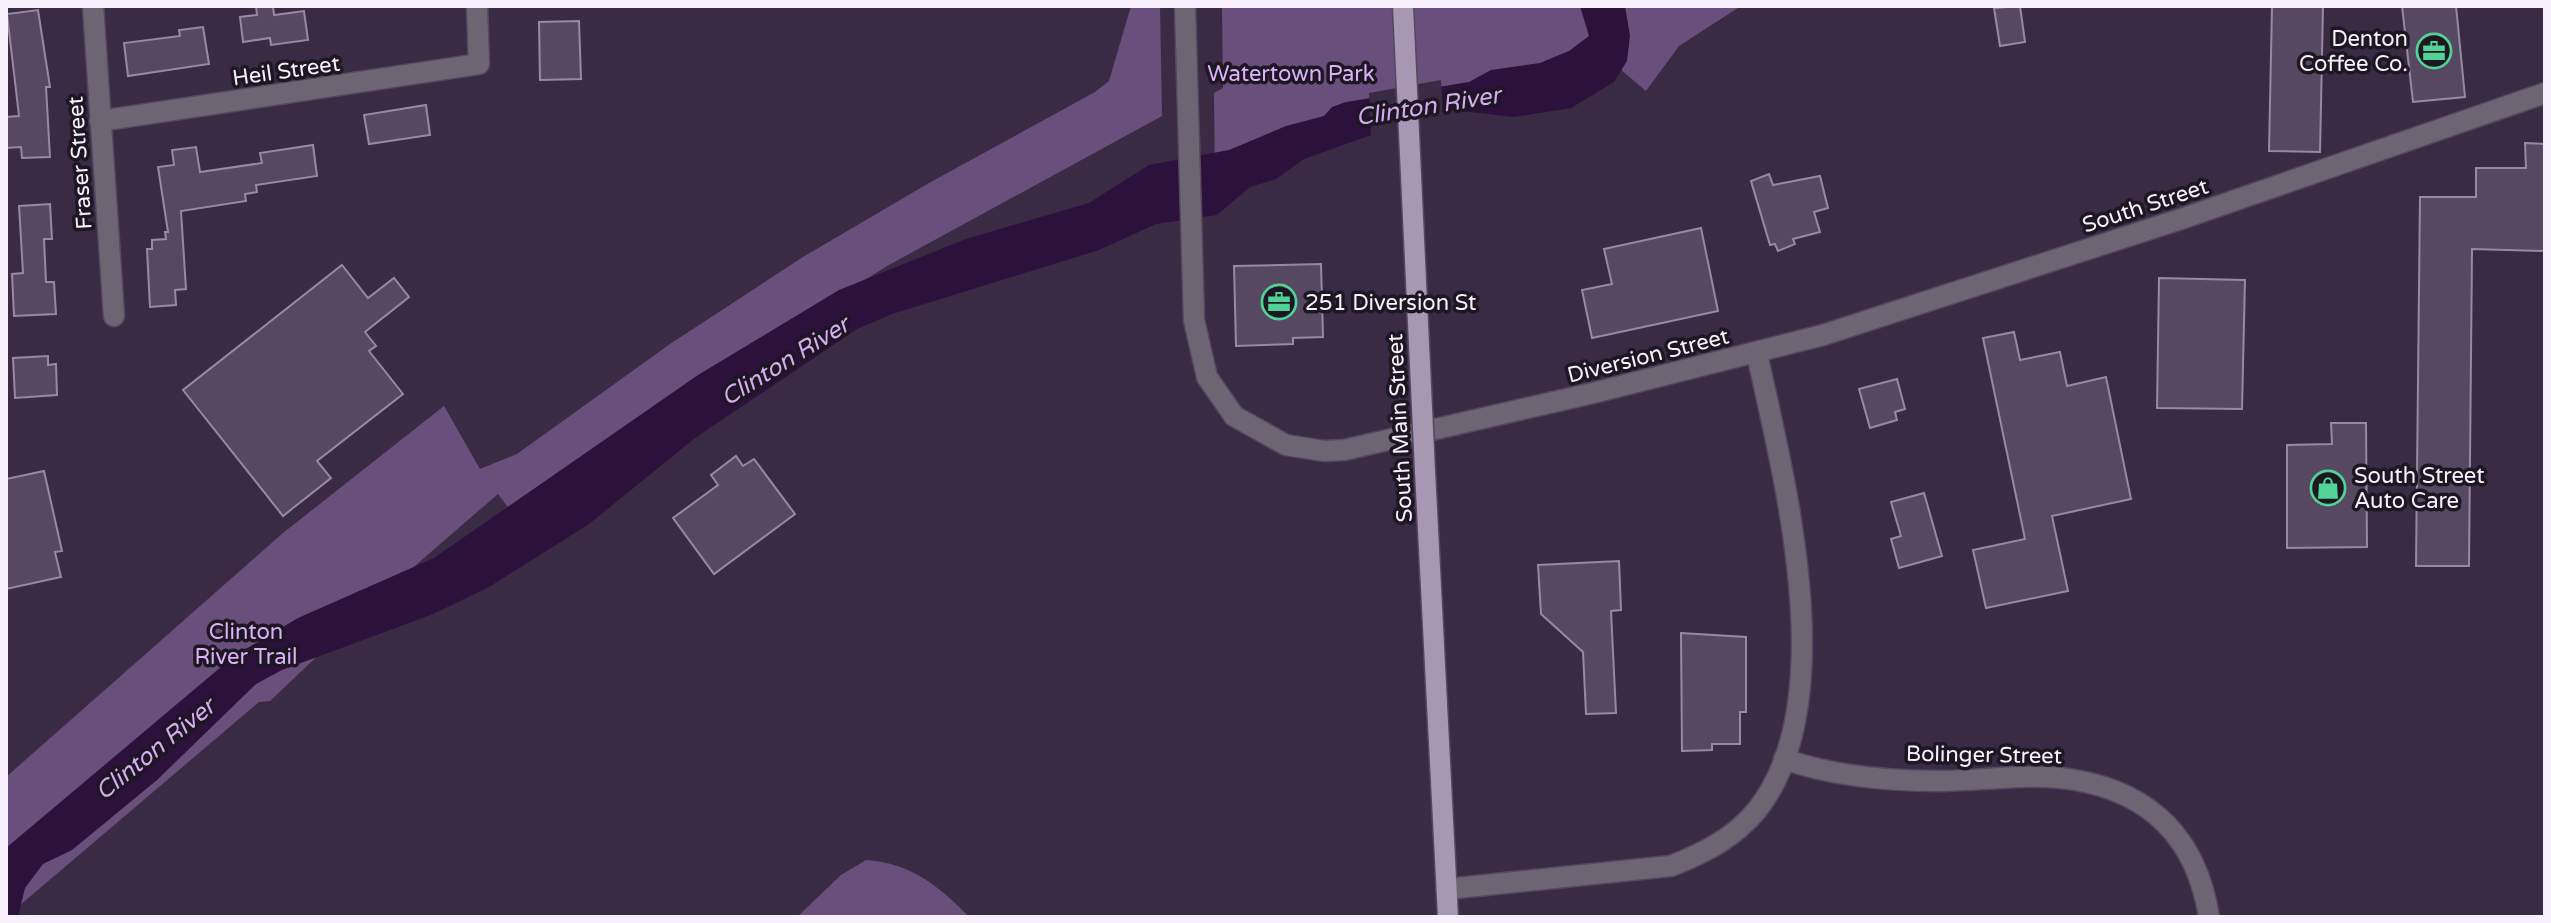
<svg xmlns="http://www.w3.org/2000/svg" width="2551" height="923" font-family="'Varela Round',sans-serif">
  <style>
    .green { fill: #69507c }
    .water { fill: #2b113b }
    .pier { fill: #392b44 }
    .building { fill: #574862; stroke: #9888a5; stroke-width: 2 }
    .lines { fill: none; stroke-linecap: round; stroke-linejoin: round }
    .minor-casing { stroke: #54475e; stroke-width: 23 }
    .major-casing { stroke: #54475e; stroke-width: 23 }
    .minor { stroke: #6d6672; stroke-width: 20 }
    .major { stroke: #a698b2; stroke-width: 20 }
    .major-bridge-casing { stroke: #54475e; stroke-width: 23; stroke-linecap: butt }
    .major-bridge { stroke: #a698b2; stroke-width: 20 }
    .labels { text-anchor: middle; stroke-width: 7; stroke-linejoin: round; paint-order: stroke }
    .poi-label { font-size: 22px; fill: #f8f1fd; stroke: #1d1722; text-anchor: start }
    .street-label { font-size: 22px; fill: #f8f1fd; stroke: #1d1722 }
    .park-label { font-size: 22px; fill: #dbb1fb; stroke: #1d1722 }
    .water-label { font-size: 24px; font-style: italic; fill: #d5abf5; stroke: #1d1722 }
  </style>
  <rect width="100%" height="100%" fill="#392b44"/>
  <g class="green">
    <polygon points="1131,6 1160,6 1162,116 887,266 733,363 516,518 498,494 387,590 270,701 259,702 6,917 6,777 283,533 444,406 480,469 517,454 670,344 803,257 929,183 1095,92 1109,81"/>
    <polygon points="1222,6 1741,6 1679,46 1646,91 1613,63 1563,56 1343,126 1215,187 1214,93 1223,88"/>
    <path d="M866 860C911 863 939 886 969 917H797L841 875Z"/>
  </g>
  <polygon class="water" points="1580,6 1625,6 1630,36 1627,61 1614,82 1571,108 1514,117 1444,109 1304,159 1276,179 1250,187 1217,215 1156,224 1099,250 892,314 857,329 695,438 589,524 489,587 433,614 282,670 256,684 157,780 72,850 43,864 25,888 18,917 6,917 6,848 234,656 298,618 434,558 698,375 839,290 966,239 1089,203 1149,165 1229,150 1286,126 1324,116 1332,107 1346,102 1469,82 1491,70 1540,63 1569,51 1589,36"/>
  <polygon class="pier" points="1441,80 1443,113 1371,136 1369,93"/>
  <g class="building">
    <polygon points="256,6 273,6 274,15 304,11 308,40 271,45 270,38 243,42 240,17 257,15"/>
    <polygon points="2020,6 2025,42 2000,46 1994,8"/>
    <polygon points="2272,6 2323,6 2320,152 2269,151"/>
    <polygon points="2402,6 2456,6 2465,97 2413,102"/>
    <polygon points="38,10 50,87 46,87 50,157 22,158 21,147 6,148 6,117 19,116 7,14"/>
    <polygon points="579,21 581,79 540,80 539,22"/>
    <polygon points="203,27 209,64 128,76 124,43 180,36 179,30"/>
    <polygon points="426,105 430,135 369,144 364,115"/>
    <polygon points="2525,143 2545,144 2545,251 2472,249 2469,566 2416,566 2420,197 2476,197 2476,168 2526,168"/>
    <polygon points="313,145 317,176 256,185 257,192 245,194 246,201 181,211 186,289 175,290 176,305 150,307 147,249 152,249 152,240 166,239 165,232 168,232 158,167 174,165 172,150 196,147 200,172 262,163 260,153"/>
    <polygon points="1769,174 1773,185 1820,176 1828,208 1814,212 1820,232 1793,239 1795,244 1778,251 1775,244 1770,245 1751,181"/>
    <polygon points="50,204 52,239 44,239 46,282 54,282 56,314 14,316 12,274 23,273 19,206"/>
    <polygon points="1701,228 1718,311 1592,338 1582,290 1612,284 1604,249"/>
    <polygon points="1321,264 1323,337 1293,338 1293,344 1236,346 1234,266"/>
    <polygon points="342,265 368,298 394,278 409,297 365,332 376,346 369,351 403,394 317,461 331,478 283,516 183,390"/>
    <polygon points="2159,278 2245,280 2242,409 2157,408"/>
    <polygon points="2014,332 2020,360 2060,352 2067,386 2106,377 2131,499 2052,516 2068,591 1986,608 1973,550 2025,539 1983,338"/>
    <polygon points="48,356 48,365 56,364 57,395 15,398 13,358"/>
    <polygon points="1897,379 1905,409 1895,412 1897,420 1870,428 1859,389"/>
    <polygon points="2331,423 2366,423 2367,547 2287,548 2287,445 2332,444"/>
    <polygon points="736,456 743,466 754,459 795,514 714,574 673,518 718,485 711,475"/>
    <polygon points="44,471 62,551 55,552 61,577 6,589 6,479"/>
    <polygon points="1924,493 1942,556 1899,568 1891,539 1901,536 1891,502"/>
    <polygon points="1619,561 1621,610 1611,611 1616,713 1586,714 1583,652 1541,614 1538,565"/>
    <polygon points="1681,633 1746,637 1746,712 1740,712 1740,744 1712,744 1712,750 1682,751"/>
  </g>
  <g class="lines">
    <g class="minor-casing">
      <g id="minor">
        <polyline points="93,6 114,316"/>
        <polyline points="1185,6 1194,320 1207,377 1234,416 1286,445 1324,451 1344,450 1593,393 1823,335 2181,219 2545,93"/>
        <polyline points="100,121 479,64 477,6"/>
        <path d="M1784 759C1832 776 1889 781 1940 781 1984 781 2031 772 2075 780 2152 793 2197 840 2209 917"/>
        <path d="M1447 889 1671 866C1704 853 1734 838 1757 810 1843 701 1784 478 1757 354"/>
      </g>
    </g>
    <g class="major-casing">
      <polyline id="major" points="1425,471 1448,917"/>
    </g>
    <use href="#minor" class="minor"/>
    <use href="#major" class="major"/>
    <g class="major-bridge-casing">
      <polyline id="major-bridge" points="1403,6 1425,471"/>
    </g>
    <use href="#major-bridge" class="major-bridge"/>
  </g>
  <defs>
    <g id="office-ring" transform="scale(1.8)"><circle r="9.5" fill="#1d1722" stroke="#51d397" stroke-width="1.5"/><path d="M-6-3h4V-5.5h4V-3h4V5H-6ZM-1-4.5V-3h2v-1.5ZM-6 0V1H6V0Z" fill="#51d397"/></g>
    <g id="shop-ring" transform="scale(1.8)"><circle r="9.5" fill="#1d1722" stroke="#51d397" stroke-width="1.5"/><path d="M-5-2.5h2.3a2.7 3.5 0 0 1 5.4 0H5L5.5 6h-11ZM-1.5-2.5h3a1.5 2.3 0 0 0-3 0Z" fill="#51d397"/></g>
  </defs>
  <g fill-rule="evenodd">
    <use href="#office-ring" x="2434" y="51"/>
    <use href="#office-ring" x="1279" y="302"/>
    <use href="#shop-ring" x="2328" y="488"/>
  </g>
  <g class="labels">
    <g class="poi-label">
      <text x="2408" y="46" text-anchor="end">Denton<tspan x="2408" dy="25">Coffee Co.</tspan></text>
      <text x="1305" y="310">251 Diversion St</text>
      <text x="2354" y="483">South Street<tspan x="2354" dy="25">Auto Care</tspan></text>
    </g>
    <g class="street-label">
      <text transform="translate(286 70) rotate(-8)" y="8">Heil Street</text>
      <text transform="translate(79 163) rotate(-94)" y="8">Fraser Street</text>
      <text transform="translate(2145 205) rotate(-18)" y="8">South Street</text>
      <text transform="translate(1648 355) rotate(-14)" y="8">Diversion Street</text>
      <text transform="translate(1399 428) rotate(-93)" y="8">South Main Street</text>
      <text transform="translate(1984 754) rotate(1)" y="8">Bolinger Street</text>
    </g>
    <g class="park-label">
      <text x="1291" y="81">Watertown Park</text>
      <text x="246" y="639">Clinton<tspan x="246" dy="25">River Trail</tspan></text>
    </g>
    <g class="water-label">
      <text transform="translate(1428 106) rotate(-9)" y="8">Clinton River</text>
      <text transform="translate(785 361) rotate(-32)" y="8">Clinton River</text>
      <text transform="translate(155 749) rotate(-39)" y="8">Clinton River</text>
    </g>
  </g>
  <rect width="2551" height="923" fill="none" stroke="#f8f1fd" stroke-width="16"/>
</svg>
